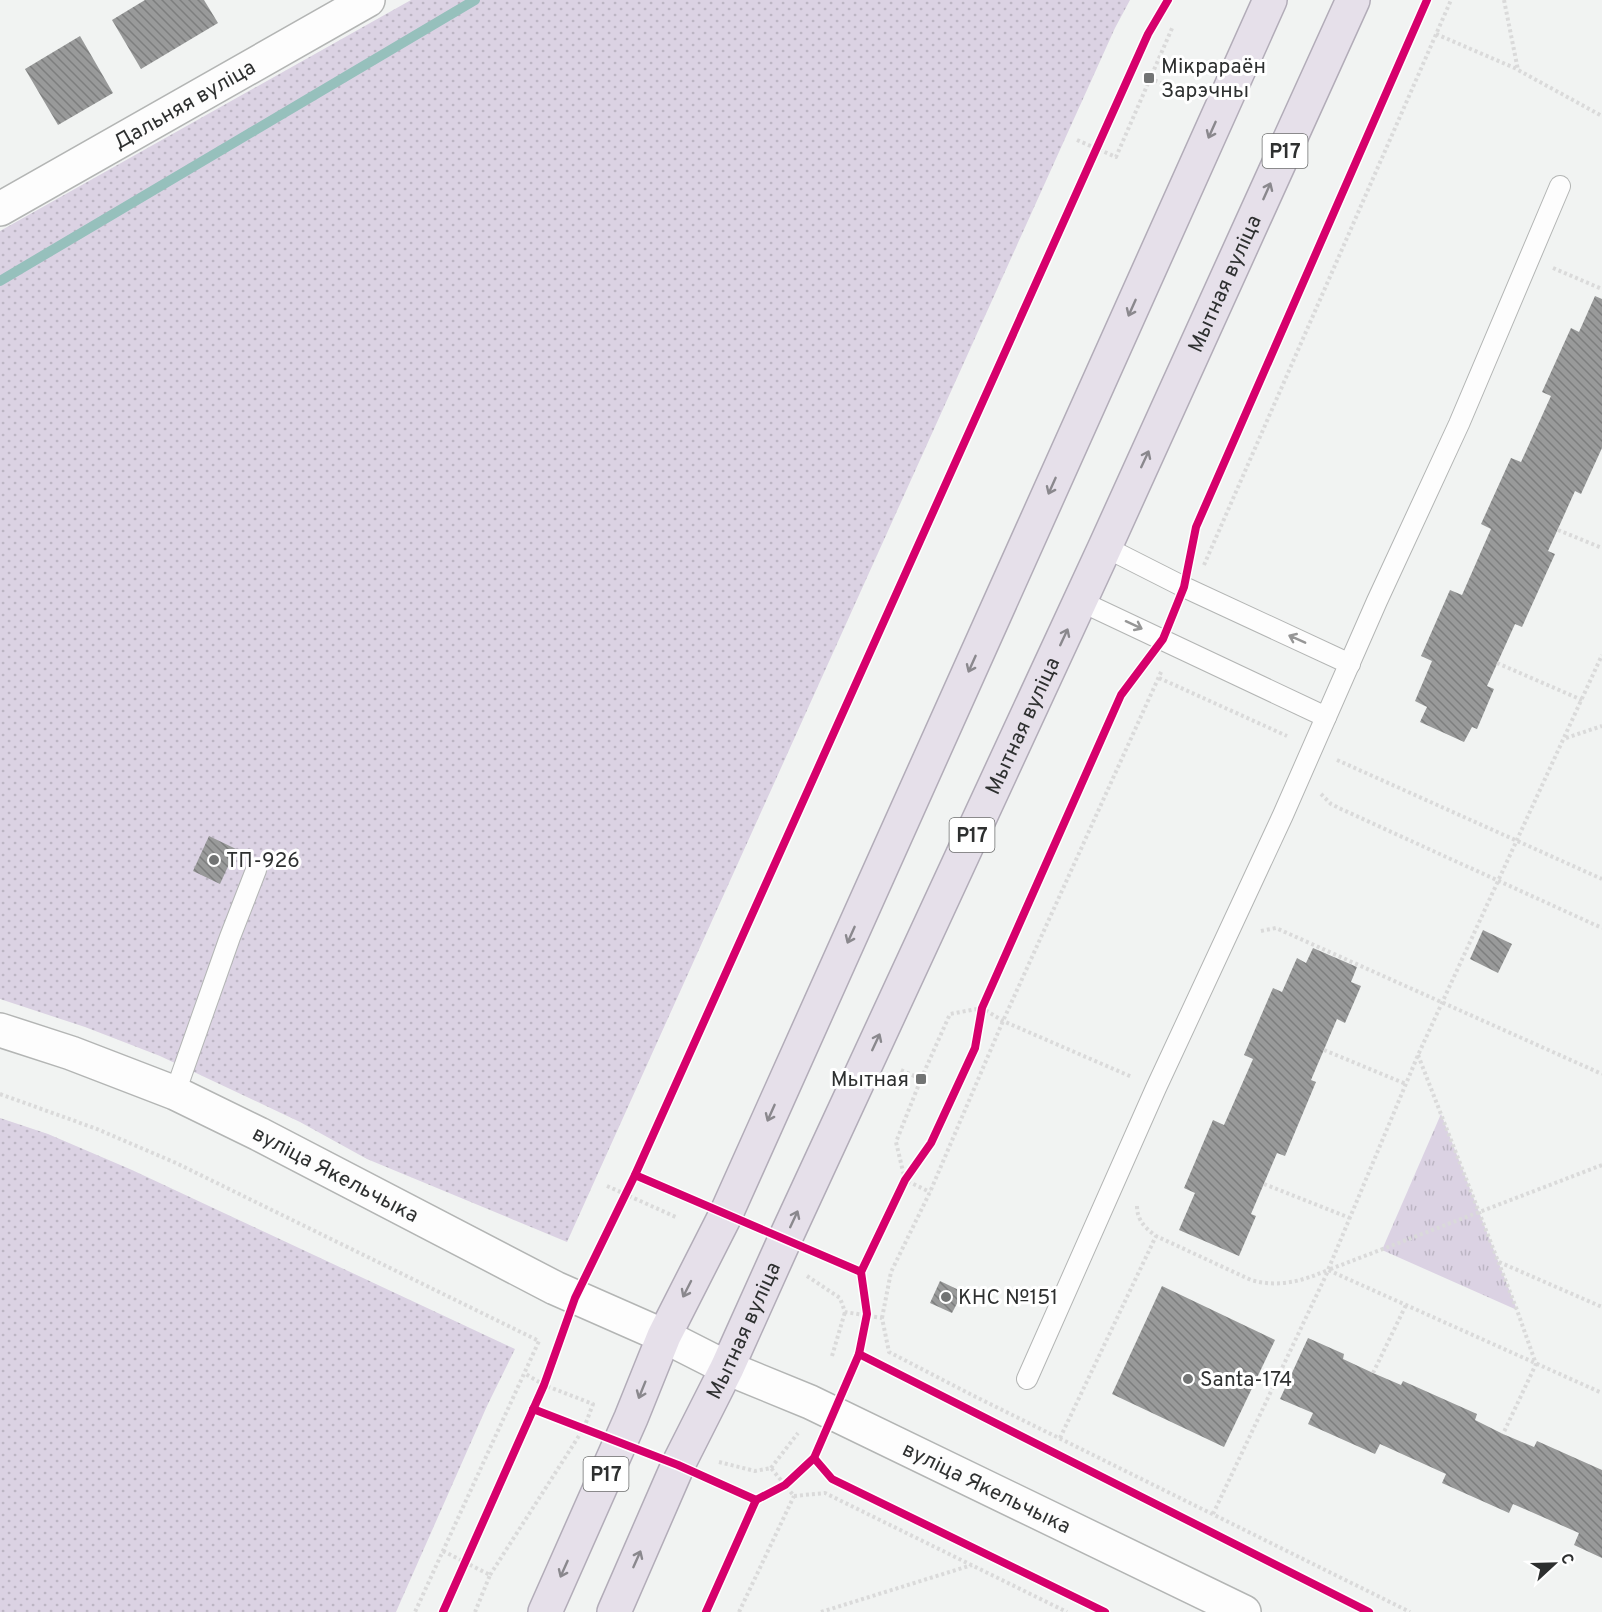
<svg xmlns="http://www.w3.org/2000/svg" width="1602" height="1612" font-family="Overpass,sans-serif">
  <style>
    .grass { fill: url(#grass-dots) }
    .park { fill: url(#park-tufts) }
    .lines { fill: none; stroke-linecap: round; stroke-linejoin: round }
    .stream { stroke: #96c0bc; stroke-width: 10 }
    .building { fill: url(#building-back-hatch) }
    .service-casing { stroke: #b3b5b4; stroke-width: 22 }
    .minor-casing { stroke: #b3b5b4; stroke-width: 36 }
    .secondary-casing { stroke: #b3b5b4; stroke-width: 36 }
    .trunk-casing { stroke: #b2acb8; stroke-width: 36 }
    .path { stroke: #dadada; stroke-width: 4; stroke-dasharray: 3 3; stroke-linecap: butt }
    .service { stroke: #fdfdfd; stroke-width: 20 }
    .minor { stroke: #fdfdfd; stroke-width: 33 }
    .secondary { stroke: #fdfdfd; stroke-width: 33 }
    .trunk { stroke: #e6e0ea; stroke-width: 33 }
    .cycleway-casing { stroke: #fff; stroke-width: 11 }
    .cycleway { stroke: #d6006c; stroke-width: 8 }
    .oneway { stroke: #8a888d }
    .oneway2 { stroke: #969696 }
    .poi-dot { fill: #727474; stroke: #fff; stroke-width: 2 }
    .labels { text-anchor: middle; stroke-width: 6; stroke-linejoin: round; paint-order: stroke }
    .shield { fill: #fff; stroke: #6d6e6e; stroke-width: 1.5 }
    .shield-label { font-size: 20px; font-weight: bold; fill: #2e3030 }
    .poi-label { font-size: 21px; fill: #2e3030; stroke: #fff; text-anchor: start }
    .street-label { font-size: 21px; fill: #2e3030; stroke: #fff }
  </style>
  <defs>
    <pattern id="grass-dots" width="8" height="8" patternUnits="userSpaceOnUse" patternTransform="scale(1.5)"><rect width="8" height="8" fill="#dbd2e3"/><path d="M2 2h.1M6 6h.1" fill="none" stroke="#bcb5c3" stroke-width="1.8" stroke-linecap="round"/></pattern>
    <pattern id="park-tufts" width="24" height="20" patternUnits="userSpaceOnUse" patternTransform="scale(1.5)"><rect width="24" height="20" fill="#dbd2e3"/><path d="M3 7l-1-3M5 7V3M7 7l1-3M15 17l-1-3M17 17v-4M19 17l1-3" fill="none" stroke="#bcb5c3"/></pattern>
    <pattern id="building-back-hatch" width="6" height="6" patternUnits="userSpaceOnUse" patternTransform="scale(1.5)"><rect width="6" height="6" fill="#999a9a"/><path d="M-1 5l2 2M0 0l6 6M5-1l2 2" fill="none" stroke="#7d7e7e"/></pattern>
  </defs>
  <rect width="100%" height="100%" fill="#f1f3f2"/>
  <g class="grass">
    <polygon points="411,0 1130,0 1115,28 567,1242 367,1159 300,1122 160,1056 85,1027 0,999 0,231"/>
    <polygon points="0,1118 48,1134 132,1170 515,1349 487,1406 396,1612 0,1612"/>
  </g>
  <polygon class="park" points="1441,1114 1517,1310 1382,1250"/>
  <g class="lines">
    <polyline class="stream" points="0,281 475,0"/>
  </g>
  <g class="building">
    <polygon points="145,0 204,0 218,23 141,69 112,20"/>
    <polygon points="80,36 113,93 58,125 25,69"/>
    <polygon points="1595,296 1602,299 1602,448 1581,494 1575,491 1548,551 1555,554 1522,627 1515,624 1487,686 1494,689 1477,729 1472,727 1464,742 1420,722 1427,707 1415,701 1432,661 1421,656 1450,590 1462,595 1491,529 1481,524 1511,458 1521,462 1551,396 1542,392 1571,328 1579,332"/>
    <polygon points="209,836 236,849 220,884 193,871"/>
    <polygon points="1483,930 1512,944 1498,973 1470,959"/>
    <polygon points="1313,948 1357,967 1351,982 1361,986 1345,1023 1337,1019 1311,1080 1316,1082 1285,1156 1277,1153 1251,1214 1256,1216 1239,1256 1179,1230 1195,1193 1184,1188 1213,1120 1224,1125 1253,1059 1244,1055 1273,988 1282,992 1297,958 1306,963"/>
    <polygon points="940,1281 963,1292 952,1313 930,1303"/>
    <polygon points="1162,1286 1275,1340 1224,1447 1112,1394"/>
    <polygon points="1308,1338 1344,1354 1343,1359 1373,1373 1401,1385 1403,1381 1477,1414 1475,1420 1503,1434 1534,1447 1537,1441 1602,1470 1602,1558 1574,1545 1579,1533 1513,1504 1509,1513 1442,1483 1446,1474 1380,1444 1375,1454 1308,1424 1313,1413 1280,1399"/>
  </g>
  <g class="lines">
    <g class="service-casing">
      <g id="service">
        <polyline points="1105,547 1184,587 1350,664"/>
        <polyline points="1080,601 1326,717"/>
        <polyline points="175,1093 230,937 256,870"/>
        <polyline points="1027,1379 1156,1088 1283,815 1377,601 1459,424 1560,186"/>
      </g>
    </g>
    <g class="minor-casing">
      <g id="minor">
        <path id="s1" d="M0 209 368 0"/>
        <path id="s2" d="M727 1368 810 1402 1244 1612"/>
      </g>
    </g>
    <g class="secondary-casing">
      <g id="secondary">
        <path id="s3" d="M0 1030 71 1053 175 1093 259 1134 555 1288 664 1336 727 1368"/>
      </g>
    </g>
    <g class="trunk-casing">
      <g id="trunk">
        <polyline points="545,1612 631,1418 664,1336 726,1214 1270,0"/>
        <path id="s4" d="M614 1612 678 1465 727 1368 785 1239 1105 547 1353 0"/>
      </g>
    </g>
    <g class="path">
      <polyline points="1504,0 1518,70 1602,116"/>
      <polyline points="1436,34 1517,69"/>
      <polyline points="1149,78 1190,95"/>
      <polyline points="1077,140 1116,157 1173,26"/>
      <polyline points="1553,268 1602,289"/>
      <polyline points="1558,530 1602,548"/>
      <polyline points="1204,565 1451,0"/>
      <polyline points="1497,663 1582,700"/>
      <polyline points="1159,678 1287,736"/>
      <polyline points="1566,738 1602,726"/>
      <polyline points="1337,760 1602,879"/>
      <polyline points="1321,794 1331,804 1341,809 1602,928"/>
      <polyline points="1261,931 1276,928 1602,1074"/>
      <polyline points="1324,1050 1406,1084"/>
      <polyline points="1418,1055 1517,1310 1536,1364 1503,1434"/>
      <polyline points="901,1070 921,1079 896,1142 905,1180 930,1192"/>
      <polyline points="921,1079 950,1014 982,1008 1003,1021 1132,1077"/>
      <polyline points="0,1094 97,1129 176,1163 539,1341 415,1612"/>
      <polyline points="1602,1165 1328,1270 1602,1393"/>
      <polyline points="1264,1184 1350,1218"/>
      <polyline points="607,1186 678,1218"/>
      <path d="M1137 1206C1137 1220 1145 1228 1156 1236L1251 1280C1279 1288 1302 1281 1328 1270L1418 1055 1602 655"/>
      <polyline points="1499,1262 1602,1307"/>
      <polyline points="807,1276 840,1298 845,1312 882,1318 889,1352 970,1394 1410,1612"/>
      <polyline points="882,1318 891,1272 930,1192 1003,1021 1162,670"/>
      <polyline points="832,1356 845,1312"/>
      <polyline points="1373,1373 1406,1305"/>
      <polyline points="1060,1438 1156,1236"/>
      <polyline points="719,1462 755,1471 771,1468 794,1496"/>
      <polyline points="771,1468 798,1433"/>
      <polyline points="794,1496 825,1493 1067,1612"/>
      <polyline points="1213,1514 1328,1271"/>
      <polyline points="443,1551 490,1575 475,1612"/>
      <polyline points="490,1575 584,1428 593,1404 544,1385 524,1373"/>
      <polyline points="739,1612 794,1496"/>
      <polyline points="821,1612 972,1565"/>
    </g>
    <use href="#service" class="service"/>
    <use href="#minor" class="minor"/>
    <use href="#secondary" class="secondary"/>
    <use href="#trunk" class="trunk"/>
    <g class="cycleway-casing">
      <g id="cycleway">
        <polyline points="635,1175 861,1272"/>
        <polyline points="859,1354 1369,1612"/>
        <polyline points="533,1409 678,1465 756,1500"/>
        <polyline points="814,1458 832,1479 1105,1612"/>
        <polyline points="443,1612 544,1385 575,1298 635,1175 1148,34 1168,0"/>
        <polyline points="706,1612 756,1500 785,1485 814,1458 859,1354 867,1314 861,1272 905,1180 931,1143 975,1048 982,1008 1121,695 1163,639 1184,587 1196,527 1427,0"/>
      </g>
    </g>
    <use href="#cycleway" class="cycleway"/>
  </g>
  <defs><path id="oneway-shaft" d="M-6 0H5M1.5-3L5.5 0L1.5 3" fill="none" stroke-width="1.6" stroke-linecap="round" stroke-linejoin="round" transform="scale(1.5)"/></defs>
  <g class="oneway">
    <use href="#oneway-shaft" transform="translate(1212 130) rotate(114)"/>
    <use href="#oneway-shaft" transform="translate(1267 191) rotate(-66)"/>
    <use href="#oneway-shaft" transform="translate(1132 308) rotate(114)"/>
    <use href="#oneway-shaft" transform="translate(1145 459) rotate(-65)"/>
    <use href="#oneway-shaft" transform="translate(1052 486) rotate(114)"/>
    <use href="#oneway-shaft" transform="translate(1064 637) rotate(-65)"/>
    <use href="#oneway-shaft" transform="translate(972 664) rotate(114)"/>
    <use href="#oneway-shaft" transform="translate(851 935) rotate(114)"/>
    <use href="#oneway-shaft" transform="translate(876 1042) rotate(-65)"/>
    <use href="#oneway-shaft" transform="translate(771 1113) rotate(114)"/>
    <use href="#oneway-shaft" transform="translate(794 1219) rotate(-65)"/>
    <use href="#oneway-shaft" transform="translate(687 1289) rotate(117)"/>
    <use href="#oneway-shaft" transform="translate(642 1390) rotate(112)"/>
    <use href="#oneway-shaft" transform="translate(637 1559) rotate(-66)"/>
    <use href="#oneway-shaft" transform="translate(564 1569) rotate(114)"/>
  </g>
  <g class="oneway2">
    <use href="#oneway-shaft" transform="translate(1134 625) rotate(25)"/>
    <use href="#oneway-shaft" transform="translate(1297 639) rotate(-156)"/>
  </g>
  <g class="poi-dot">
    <rect x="1143" y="72" width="12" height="12" rx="3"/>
    <circle cx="214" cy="860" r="6"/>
    <rect x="915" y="1073" width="12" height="12" rx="3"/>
    <circle cx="946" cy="1297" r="6"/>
    <circle cx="1188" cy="1379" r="6"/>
  </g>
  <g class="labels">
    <g class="shield">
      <rect x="1262.5" y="134" width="45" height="34" rx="4.5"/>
      <rect x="949.5" y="818" width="45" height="34" rx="4.5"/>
      <rect x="583.5" y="1457" width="45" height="34" rx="4.5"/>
    </g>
    <g class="shield-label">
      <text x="1285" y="158">Р17</text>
      <text x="972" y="842">Р17</text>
      <text x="606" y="1481">Р17</text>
    </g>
    <g class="poi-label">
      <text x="1161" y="73">Мікрараён<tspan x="1161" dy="24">Зарэчны</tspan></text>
      <text x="226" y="867">ТП-926</text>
      <text x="909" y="1086" text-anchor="end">Мытная</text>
      <text x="958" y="1304">КНС №151</text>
      <text x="1200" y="1386">Santa-174</text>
    </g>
    <g class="street-label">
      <text dy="7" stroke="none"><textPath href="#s1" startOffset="212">Дальняя вуліца</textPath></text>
      <text dy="7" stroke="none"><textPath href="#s4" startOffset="1462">Мытная вуліца</textPath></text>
      <text dy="7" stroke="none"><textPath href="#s4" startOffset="976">Мытная вуліца</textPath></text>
      <text dy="7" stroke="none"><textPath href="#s3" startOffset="366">вуліца Якельчыка</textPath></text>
      <text dy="7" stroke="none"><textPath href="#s4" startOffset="310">Мытная вуліца</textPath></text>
      <text dy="7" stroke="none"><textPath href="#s2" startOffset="286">вуліца Якельчыка</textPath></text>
    </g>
  </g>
  <g transform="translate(1554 1564) rotate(68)" stroke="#ffffff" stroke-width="4.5" paint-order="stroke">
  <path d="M0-4.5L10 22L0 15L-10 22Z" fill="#2e3030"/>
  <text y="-9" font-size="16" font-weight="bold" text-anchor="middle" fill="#2e3030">С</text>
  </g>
</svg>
